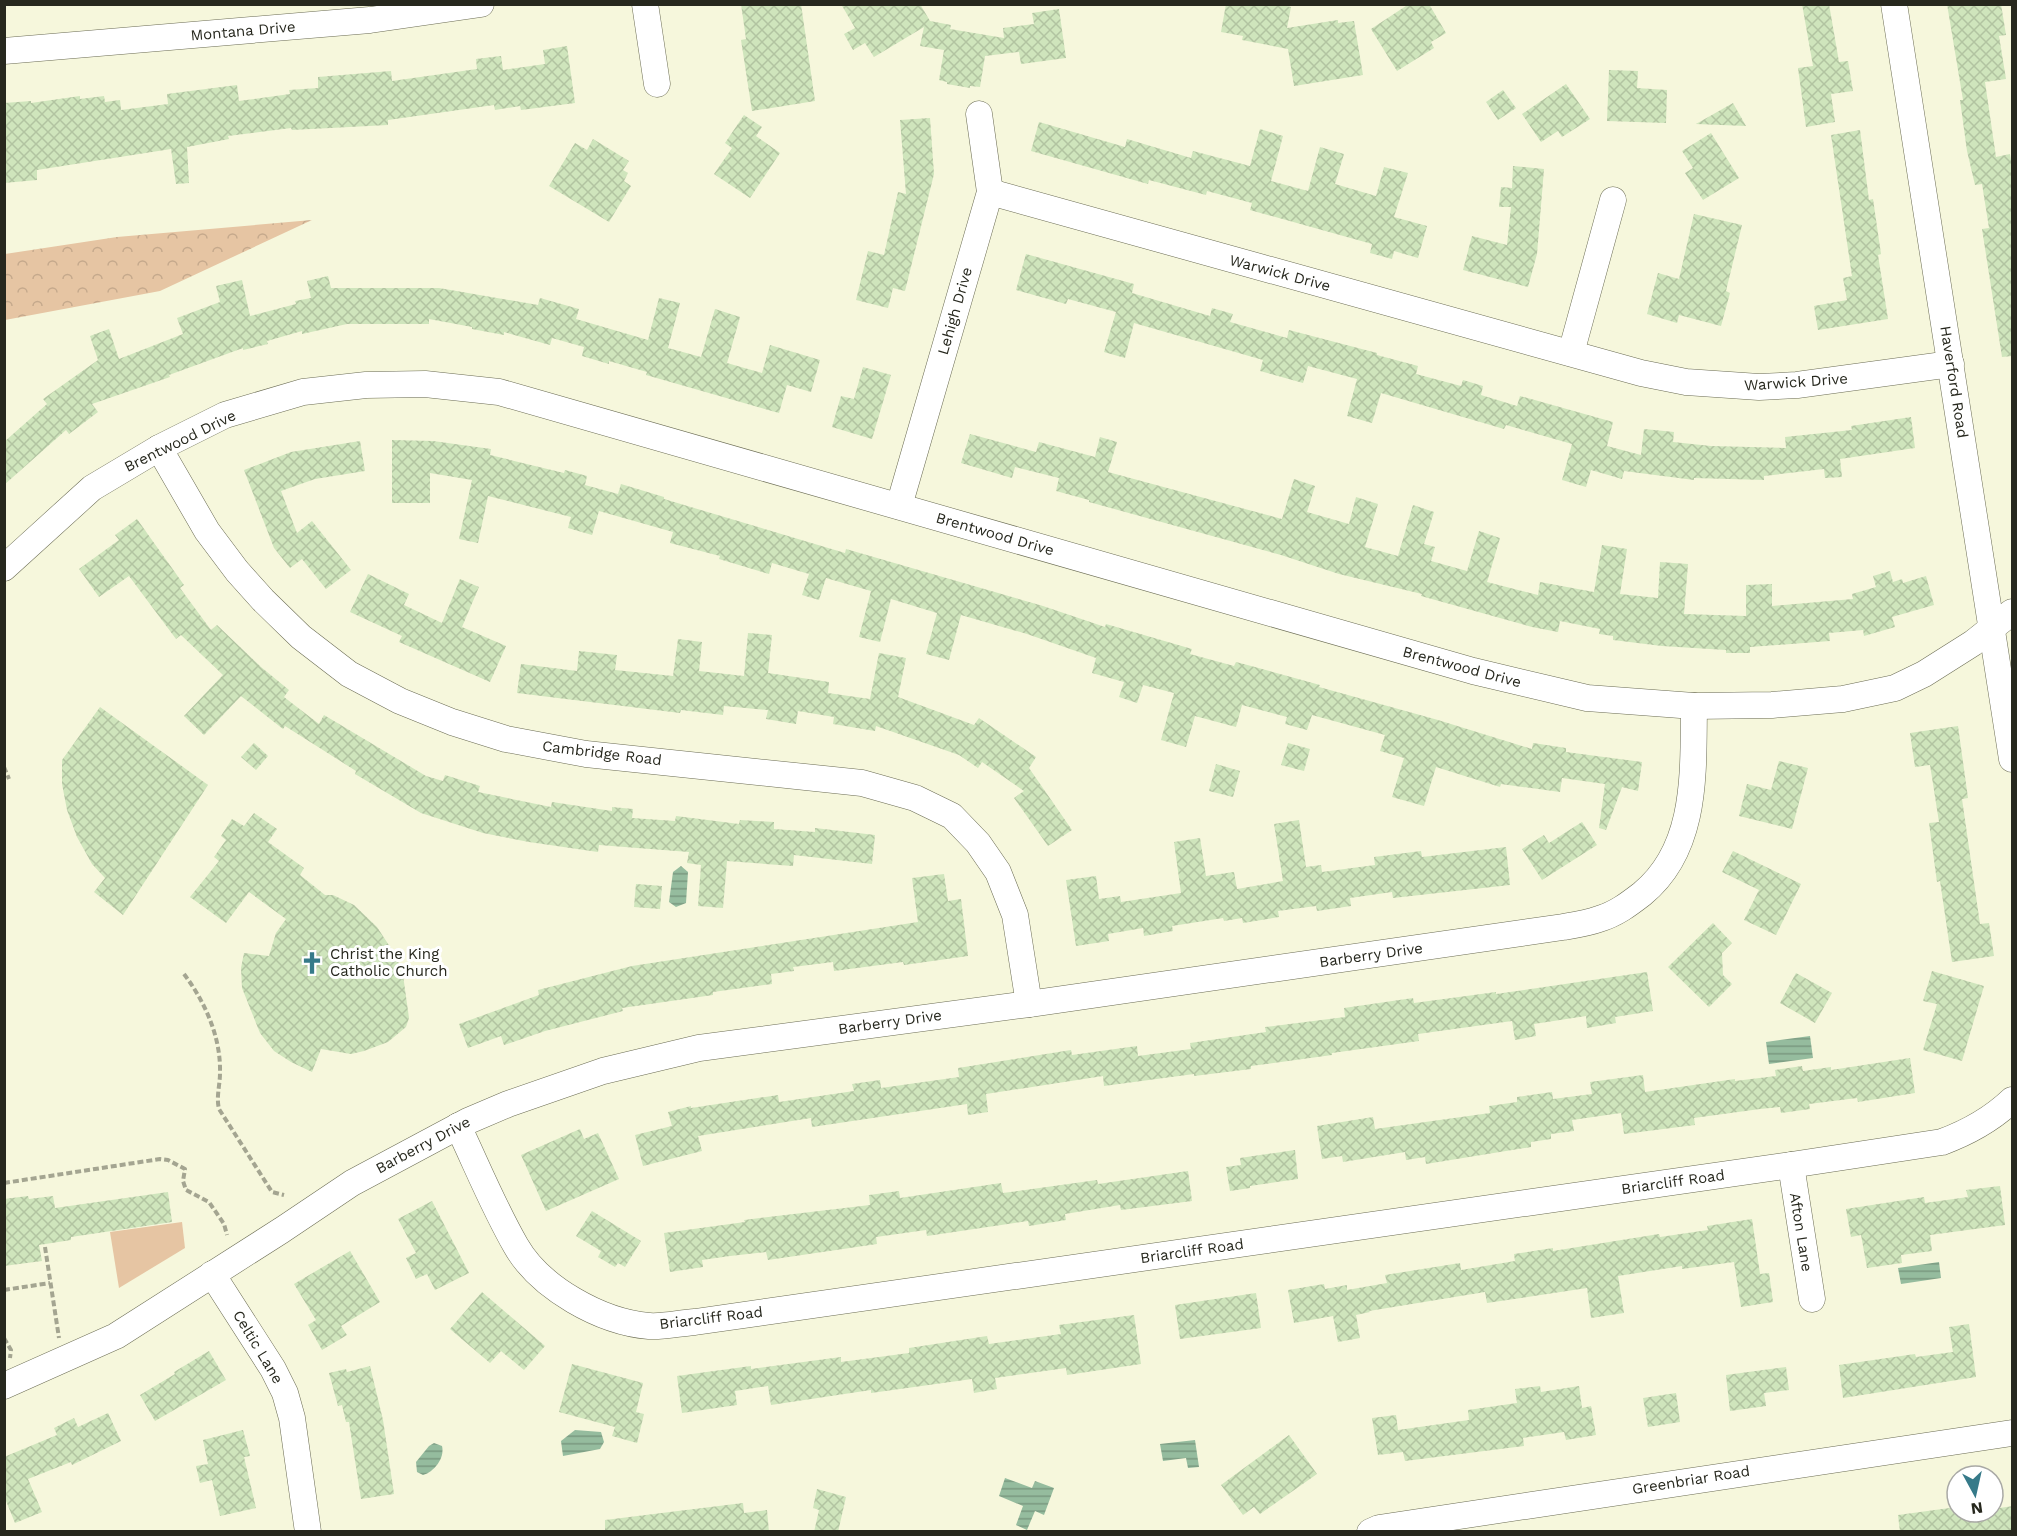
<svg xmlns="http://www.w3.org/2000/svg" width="2017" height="1536" font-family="'Work Sans',sans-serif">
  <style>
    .forest { fill: url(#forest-crowns) }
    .green { fill: #e6c5a3 }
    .water { fill: url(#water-rules) }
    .building { fill: url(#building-cross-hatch) }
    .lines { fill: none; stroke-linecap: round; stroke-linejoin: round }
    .minor-casing { stroke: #6b6c54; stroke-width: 27 }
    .path { stroke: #a4a591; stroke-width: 4; stroke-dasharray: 6 3; stroke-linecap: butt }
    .minor { stroke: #fff; stroke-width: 26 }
    .labels { text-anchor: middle; stroke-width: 6; stroke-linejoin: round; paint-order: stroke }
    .street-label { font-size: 15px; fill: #27281e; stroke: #fff }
    .poi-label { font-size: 15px; fill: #27281e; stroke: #fff; text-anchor: start }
  </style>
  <defs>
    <pattern id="forest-crowns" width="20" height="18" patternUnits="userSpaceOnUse" patternTransform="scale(1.5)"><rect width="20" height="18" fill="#e6c5a3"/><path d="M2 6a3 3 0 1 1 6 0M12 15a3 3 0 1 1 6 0" fill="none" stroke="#c5a98c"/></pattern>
    <pattern id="water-rules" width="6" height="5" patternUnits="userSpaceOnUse" patternTransform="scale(1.5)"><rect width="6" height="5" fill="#95bc9e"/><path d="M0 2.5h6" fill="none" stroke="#7a9980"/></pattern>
    <pattern id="building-cross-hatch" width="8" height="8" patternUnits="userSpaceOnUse" patternTransform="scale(1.5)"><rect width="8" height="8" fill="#cfe5bc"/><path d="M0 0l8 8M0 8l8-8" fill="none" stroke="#b2c4a1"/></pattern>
  </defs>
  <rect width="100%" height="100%" fill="#f6f7dc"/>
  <polygon class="forest" points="312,220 160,291 5,320 5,254 117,237"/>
  <polygon class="green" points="182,1222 185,1248 119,1288 110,1232"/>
  <g class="water">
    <polygon points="681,866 688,872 686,903 676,907 669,902 673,872"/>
    <polygon points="1810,1036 1813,1058 1769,1064 1766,1042"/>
    <polygon points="1939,1262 1941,1278 1901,1284 1898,1268"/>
    <polygon points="575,1430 601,1432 604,1442 600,1449 563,1456 561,1441"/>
    <polygon points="1195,1440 1199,1467 1188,1468 1186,1458 1163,1461 1160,1444"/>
    <path d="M434 1443 442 1446C445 1458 434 1472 423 1475L417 1472 416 1462 429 1446Z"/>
    <polygon points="1005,1478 1032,1488 1035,1481 1054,1488 1044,1515 1035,1511 1027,1530 1016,1525 1023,1506 999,1496"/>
  </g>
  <g class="building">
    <polygon points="741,4 801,4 815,101 752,111 741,40 746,39"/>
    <polygon points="841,4 920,4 930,21 951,25 950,29 1004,38 1003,28 1034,24 1032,13 1059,9 1066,58 1021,64 1019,52 985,56 980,87 970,86 970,88 947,84 947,82 939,80 944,50 920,46 924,27 874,57 865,43 853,50 844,34 855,28"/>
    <polygon points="1226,4 1279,4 1291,7 1287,28 1338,20 1338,23 1354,21 1363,75 1294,86 1288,49 1242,40 1243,36 1221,32"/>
    <polygon points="1409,4 1429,4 1446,33 1431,42 1434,48 1397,71 1371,29"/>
    <polygon points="1802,4 1829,4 1839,62 1848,61 1853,91 1831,94 1835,122 1806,127 1798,68 1813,66"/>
    <polygon points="1947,4 2001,4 2006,35 1999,36 2006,79 1985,82 1996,157 2010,154 2013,172 2013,356 2002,357 1982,229 1989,228 1982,184 1975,185 1967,151 1960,100 1963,100"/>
    <polygon points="567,46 575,103 521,110 520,106 495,110 494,105 388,120 388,125 292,130 291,128 228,136 229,139 187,147 189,183 176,184 171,149 37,170 37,180 4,183 4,103 31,101 31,103 80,96 80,99 104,96 105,102 120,100 121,110 168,104 167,94 237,85 239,101 290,94 289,90 318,88 318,77 391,71 392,81 477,69 476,59 501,56 503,70 545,64 543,50"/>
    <polygon points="1609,70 1638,71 1637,88 1667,90 1666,123 1607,121"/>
    <polygon points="1566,84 1590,119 1562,137 1558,131 1541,142 1522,114"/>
    <polygon points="1503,90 1516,108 1498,120 1486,102"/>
    <polygon points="1733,103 1746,126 1696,124"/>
    <polygon points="744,115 762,127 756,136 780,153 750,198 714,174 732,148 725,143"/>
    <polygon points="930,118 934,174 905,291 893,288 888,308 856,300 868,251 884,255 898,192 906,194 900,120"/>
    <polygon points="1039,122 1125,147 1127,139 1191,158 1193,151 1250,166 1260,129 1283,136 1271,181 1308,191 1320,147 1344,154 1335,184 1376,196 1384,167 1408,173 1394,217 1427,226 1418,258 1394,251 1392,259 1370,253 1372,244 1250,210 1252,203 1207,191 1206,195 1149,180 1148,184 1031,151"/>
    <polygon points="1860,130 1869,200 1873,199 1881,254 1878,255 1888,319 1818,330 1814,306 1847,300 1843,278 1852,276 1831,135"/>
    <polygon points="1711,133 1739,178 1703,200 1685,173 1693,168 1682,151"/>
    <polygon points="593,139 629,161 623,170 628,173 624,181 631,186 609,222 549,186 575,143 587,150"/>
    <polygon points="1513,166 1544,169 1537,254 1528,287 1463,270 1472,236 1507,245 1511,207 1499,207 1501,187 1512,188"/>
    <polygon points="1694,214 1742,225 1726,291 1730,293 1721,326 1679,315 1677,323 1647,314 1658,273 1679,279"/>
    <polygon points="1026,254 1134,284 1132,293 1210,316 1212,308 1233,314 1230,322 1287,338 1289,330 1377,353 1377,355 1418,366 1416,374 1461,386 1463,380 1483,386 1481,395 1517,406 1520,396 1613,422 1607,446 1641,455 1644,429 1674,432 1673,442 1711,446 1786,448 1785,437 1852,430 1851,426 1911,417 1915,448 1840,459 1842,477 1825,478 1824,469 1764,476 1764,480 1694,478 1694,480 1624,471 1622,479 1591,470 1586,487 1562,480 1572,444 1506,425 1504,429 1381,393 1372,423 1347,416 1357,379 1308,366 1303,383 1260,371 1263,360 1134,323 1125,358 1104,352 1116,312 1068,299 1066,304 1016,290"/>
    <polygon points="328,276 331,288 439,288 538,305 540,298 579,309 576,319 648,340 659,298 680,303 668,348 701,357 715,309 740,317 727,363 762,373 770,345 820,360 811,392 787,385 779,413 646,375 647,372 609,361 609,364 582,356 584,347 552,338 550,345 504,332 504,335 472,329 472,327 429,319 429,324 347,324 302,334 302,331 267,341 268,344 243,350 243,348 169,375 170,377 92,404 98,412 69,434 66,430 4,485 4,442 47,404 43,399 98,360 90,336 109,329 119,359 183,334 177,318 220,302 216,286 242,280 250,316 296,304 295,301 311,298 307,281"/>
    <polygon points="863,367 891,375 872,439 832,427 841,396 854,399"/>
    <polygon points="970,434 1036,452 1039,442 1095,457 1100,437 1117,442 1108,472 1282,519 1294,479 1315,486 1307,512 1349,524 1356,497 1378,504 1365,547 1398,556 1413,505 1434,512 1424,544 1435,547 1431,561 1467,571 1479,531 1500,538 1487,582 1538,595 1540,582 1594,592 1602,545 1627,549 1620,594 1658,598 1660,562 1688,564 1684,614 1746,616 1746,585 1772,584 1772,606 1853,599 1852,594 1876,587 1873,576 1890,571 1893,582 1902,579 1903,583 1926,576 1934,605 1892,617 1895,627 1864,636 1863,630 1829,633 1830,641 1750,647 1750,653 1726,653 1726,650 1662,646 1613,640 1613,636 1599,634 1600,629 1560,621 1558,632 1532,627 1421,596 1422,594 1339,574 1281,555 1089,502 1089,500 1056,491 1059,478 1015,467 1012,478 961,463"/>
    <polygon points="392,440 433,441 491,449 490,455 564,473 565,470 587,476 585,485 618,494 621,484 664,497 664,499 845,553 846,549 1043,606 1105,627 1106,624 1192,649 1190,654 1234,666 1236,662 1255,667 1320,685 1319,687 1438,720 1532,749 1533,743 1566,748 1566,752 1642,762 1638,791 1622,787 1606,830 1599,828 1605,784 1562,778 1560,792 1501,784 1500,787 1436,767 1424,806 1392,797 1404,758 1380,751 1385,735 1312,715 1307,730 1285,724 1287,717 1242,705 1236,727 1195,716 1186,747 1161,740 1174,693 1143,685 1137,703 1119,697 1124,682 1092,673 1096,658 1027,634 961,615 949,660 926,654 937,613 891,599 880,642 859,637 871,591 826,578 819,600 802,595 809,574 772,563 769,574 719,559 720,556 670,543 673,532 599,511 592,535 568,528 571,517 488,496 478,543 459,539 472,480 430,473 430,503 392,503"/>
    <polygon points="360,441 365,471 315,479 281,491 297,533 312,521 351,570 326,589 302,559 290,568 274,548 244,470 291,452"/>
    <polygon points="137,519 184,585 180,588 211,630 217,625 261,667 289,690 284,697 319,724 324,715 426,776 443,781 445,775 480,786 478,792 551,807 552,802 612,811 612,807 633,809 632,818 675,821 676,816 739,824 740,820 774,822 774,829 815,832 815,828 875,835 872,864 794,855 793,866 727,861 723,908 698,906 701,865 687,863 689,852 599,845 598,852 529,842 483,833 421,813 355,774 356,771 285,726 283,729 241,696 204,735 184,716 223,675 181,635 176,639 129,576 99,597 79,569 119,540 115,535"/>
    <polygon points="368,574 409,594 404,605 442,623 460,579 479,587 462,627 506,646 490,682 399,642 402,636 350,612"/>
    <polygon points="748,633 772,635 768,673 829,682 828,693 870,699 879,653 906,658 898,697 974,725 979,718 1036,757 1029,768 1072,830 1048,846 1014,798 1024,791 982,762 978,768 959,755 876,726 875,731 833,724 834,717 798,711 796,724 766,719 768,710 724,706 723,715 681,710 680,713 517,693 521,664 577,671 579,651 617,655 615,670 673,676 678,639 702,642 699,671 744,676"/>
    <polygon points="100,707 208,785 123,915 94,892 105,878 92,864 77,837 67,810 62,784 62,760"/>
    <polygon points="1958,726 1968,798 1962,799 1980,924 1989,923 1994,956 1952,962 1940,881 1937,882 1929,823 1939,822 1930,765 1915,767 1910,733"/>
    <polygon points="254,743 268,756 256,770 241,757"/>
    <polygon points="1288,743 1310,749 1304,771 1281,765"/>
    <polygon points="1779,761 1808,768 1792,829 1739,816 1747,784 1771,790"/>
    <polygon points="1216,764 1240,771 1233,797 1209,791"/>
    <polygon points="254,813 277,829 268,842 304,868 300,875 325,895 333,895 354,905 377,927 396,956 403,975 409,1018 406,1027 388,1042 364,1051 351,1054 321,1049 312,1072 291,1062 274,1051 260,1033 242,988 241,968 244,953 269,956 276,933 286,919 249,892 226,923 190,897 219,861 214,857 226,840 221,836 232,819 244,826"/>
    <polygon points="1299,820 1306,867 1321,865 1322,872 1375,865 1374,857 1421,851 1422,857 1506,847 1510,885 1393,898 1392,892 1350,898 1351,906 1317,911 1316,906 1278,911 1279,917 1243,923 1242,918 1224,921 1223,918 1172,926 1173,931 1144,936 1143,928 1108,934 1109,941 1076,946 1066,880 1096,876 1099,899 1120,896 1121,902 1181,893 1174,842 1200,838 1206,876 1234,872 1237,889 1283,881 1274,824"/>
    <polygon points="1582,822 1597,845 1542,880 1522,849 1544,835 1549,843"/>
    <polygon points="1733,851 1801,884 1776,935 1744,920 1759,890 1722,872"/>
    <polygon points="944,874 948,901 961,899 968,956 904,965 903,962 834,971 833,962 793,967 794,971 771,974 772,984 713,992 713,995 622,1008 623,1011 545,1031 504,1045 501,1036 468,1048 459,1024 539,995 538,990 632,966 918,922 912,878"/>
    <polygon points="636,884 662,886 660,909 634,907"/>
    <polygon points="1713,923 1732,943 1722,953 1723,975 1732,984 1709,1007 1668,967"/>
    <polygon points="1932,971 1984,986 1962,1061 1923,1050 1937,1004 1923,1001"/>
    <polygon points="1647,972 1653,1011 1615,1017 1616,1023 1587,1028 1586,1016 1534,1024 1536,1036 1515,1040 1512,1021 1418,1034 1419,1041 1332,1053 1332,1055 1251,1066 1251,1069 1194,1076 1194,1074 1104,1086 1103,1076 986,1094 988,1112 968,1115 967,1104 812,1127 811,1118 698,1136 702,1151 643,1166 635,1135 672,1126 668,1112 691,1106 691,1108 778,1095 779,1102 854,1091 852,1084 880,1080 881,1088 959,1077 958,1068 1071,1050 1072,1055 1137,1046 1138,1056 1191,1049 1190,1043 1266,1032 1265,1027 1345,1017 1344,1008 1413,998 1414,1003 1496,992 1496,994"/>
    <polygon points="1796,973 1832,993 1815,1023 1780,1003"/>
    <polygon points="1910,1058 1915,1093 1858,1102 1857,1098 1809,1104 1810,1109 1781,1113 1780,1107 1760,1109 1694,1118 1695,1125 1624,1134 1621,1113 1572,1120 1574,1131 1551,1134 1551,1139 1531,1142 1531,1147 1426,1164 1425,1157 1406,1160 1405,1152 1343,1162 1342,1156 1322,1159 1317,1126 1373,1117 1375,1129 1490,1113 1489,1106 1517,1102 1517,1097 1552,1092 1553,1099 1592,1094 1590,1082 1643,1075 1645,1092 1735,1079 1735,1081 1776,1076 1775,1070 1802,1066 1803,1071 1831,1067 1831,1070"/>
    <polygon points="580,1129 584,1139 598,1133 619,1179 546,1211 521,1155"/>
    <polygon points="1295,1150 1298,1179 1250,1186 1250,1188 1230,1191 1226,1167 1241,1165 1240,1158"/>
    <polygon points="1188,1171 1192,1201 1121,1210 1120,1205 1065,1214 1066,1220 1029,1226 1028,1221 927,1236 926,1230 876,1237 877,1244 768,1260 766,1252 730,1256 702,1260 703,1267 670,1272 664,1233 745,1222 744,1220 870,1205 869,1195 899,1191 900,1198 1001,1183 1003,1193 1097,1180 1098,1184"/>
    <polygon points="2000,1186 2005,1225 1930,1235 1932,1251 1901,1255 1902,1263 1867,1268 1861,1235 1851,1237 1846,1209 1924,1197 1925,1203 1968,1197 1966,1190"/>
    <polygon points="168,1192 172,1222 71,1237 71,1240 39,1245 42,1261 4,1266 4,1199 28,1196 29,1199 53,1196 55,1208"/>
    <polygon points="432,1201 469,1273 435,1290 427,1274 416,1279 406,1258 416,1253 398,1219"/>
    <polygon points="592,1211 641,1241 625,1267 618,1263 615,1267 598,1257 601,1251 576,1236"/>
    <polygon points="1752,1219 1760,1274 1769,1273 1773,1302 1741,1307 1734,1262 1682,1269 1682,1266 1618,1276 1624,1313 1591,1318 1587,1288 1487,1303 1485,1292 1369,1311 1370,1312 1356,1315 1360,1338 1338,1342 1333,1316 1294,1323 1288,1290 1324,1284 1325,1289 1347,1285 1347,1290 1387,1283 1385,1275 1460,1263 1461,1270 1515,1261 1514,1254 1553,1248 1553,1251 1659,1234 1660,1237 1708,1230 1707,1226"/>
    <polygon points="350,1251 380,1302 341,1326 347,1335 322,1350 308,1325 316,1320 294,1284"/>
    <polygon points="482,1292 545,1346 524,1370 501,1351 490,1363 450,1329"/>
    <polygon points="1256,1293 1261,1328 1180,1339 1175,1305"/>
    <polygon points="1134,1315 1141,1364 1067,1375 1066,1368 995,1378 997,1389 974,1393 972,1379 871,1393 871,1390 771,1405 768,1386 735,1391 737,1405 682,1413 677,1376 751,1366 751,1369 841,1357 841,1362 909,1353 909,1348 987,1336 989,1344 1061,1334 1059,1325"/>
    <polygon points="1969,1324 1976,1377 1843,1398 1839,1365 1915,1354 1916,1357 1953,1352 1949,1327"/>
    <polygon points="209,1351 226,1380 155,1421 140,1395 175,1374 174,1372"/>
    <polygon points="572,1364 643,1383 636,1412 644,1414 637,1443 612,1436 615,1427 559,1412"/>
    <polygon points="370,1366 383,1420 394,1494 361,1499 349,1422 346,1422 342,1405 338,1406 329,1373 346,1369 347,1372"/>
    <polygon points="1786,1367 1789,1390 1764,1393 1766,1406 1730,1411 1726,1375"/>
    <polygon points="1540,1386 1541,1392 1579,1386 1582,1408 1591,1406 1596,1435 1566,1440 1564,1432 1523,1438 1524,1446 1405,1461 1403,1452 1378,1455 1372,1418 1396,1415 1398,1430 1469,1420 1468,1410 1517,1403 1515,1389"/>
    <polygon points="1676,1393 1680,1422 1648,1427 1643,1398"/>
    <polygon points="108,1413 121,1441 72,1465 71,1462 28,1479 42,1512 15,1523 4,1496 4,1457 57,1435 54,1428 74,1418 78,1427"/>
    <polygon points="243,1430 250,1456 244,1457 256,1508 220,1516 212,1480 200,1483 196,1466 208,1464 203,1440"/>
    <polygon points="1289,1435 1317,1474 1260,1514 1254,1507 1243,1515 1221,1485"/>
    <polygon points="817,1489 846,1497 838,1532 814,1532 819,1510 813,1508"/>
    <polygon points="743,1503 744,1513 767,1510 769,1532 605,1532 605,1520"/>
    <polygon points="2013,1506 2013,1532 1900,1532 1898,1515 1957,1507 1957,1512 1993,1512 1993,1509"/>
  </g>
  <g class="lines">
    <g class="minor-casing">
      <g id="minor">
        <polyline points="645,4 657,84"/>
        <polyline points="1894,4 2012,759"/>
        <polyline points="4,51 370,20 481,4"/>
        <polyline points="990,192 1641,373 1686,382 1759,387 1797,385 1951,364"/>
        <polyline points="1571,353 1613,200"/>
        <polyline points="159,448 207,531 237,571 263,600 301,637 349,674 400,701 452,722 506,739 586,754 862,783 915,798 952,816 978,843 998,872 1015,915 1029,1004"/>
        <polyline points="899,506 990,192 979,114"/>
        <polyline points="4,568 92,488 159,448 225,415 303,392 366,385 425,384 499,392 1473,671 1587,698 1694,706 1772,705 1843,699 1895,688 1924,674 1973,643 2012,612"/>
        <path d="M458 1126C477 1166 494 1208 516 1246 540 1288 601 1322 649 1326 664 1327 680 1323 695 1322L1791 1165 1942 1142C1969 1132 1992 1119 2012 1100"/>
        <polyline points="1791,1165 1812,1299"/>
        <polyline points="212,1274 273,1369 285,1393 292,1418 308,1532"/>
        <path d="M4 1386 116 1336 282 1230 352 1183 468 1121 508 1104 603 1071 699 1048 1029 1004 1563 927C1575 925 1588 923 1599 919 1616 914 1629 904 1642 894 1698 848 1693 772 1694 706"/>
        <polyline points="1370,1532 1379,1528 2012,1433"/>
      </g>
    </g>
    <g class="path">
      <polyline points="4,767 9,779"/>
      <path d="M184 974C205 1002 221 1037 220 1073 220 1085 216 1097 219 1109L272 1192 284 1195"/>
      <polyline points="4,1183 160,1159 168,1160 185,1169 183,1181 186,1190 209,1202 224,1224 227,1235"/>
      <polyline points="45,1247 59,1338"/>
      <polyline points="4,1290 50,1283"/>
      <polyline points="4,1338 11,1350 10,1358"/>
    </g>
    <use href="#minor" class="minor"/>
  </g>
  <defs>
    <g id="church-bare" transform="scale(1.8)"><path d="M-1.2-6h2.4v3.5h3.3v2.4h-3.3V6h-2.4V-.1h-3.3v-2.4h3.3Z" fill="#367a89" stroke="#fff" stroke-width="2.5" paint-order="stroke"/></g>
  </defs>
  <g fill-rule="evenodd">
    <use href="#church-bare" x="312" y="963"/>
  </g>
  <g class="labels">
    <g class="street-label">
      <text transform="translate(243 31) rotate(-5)" y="5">Montana Drive</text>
      <text transform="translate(1280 273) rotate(15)" y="5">Warwick Drive</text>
      <text transform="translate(955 311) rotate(-74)" y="5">Lehigh Drive</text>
      <text transform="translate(1796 382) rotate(-4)" y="5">Warwick Drive</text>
      <text transform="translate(1954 382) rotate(81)" y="5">Haverford Road</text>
      <text transform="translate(180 441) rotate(-26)" y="5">Brentwood Drive</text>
      <text transform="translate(995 534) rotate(16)" y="5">Brentwood Drive</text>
      <text transform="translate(1462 667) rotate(15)" y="5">Brentwood Drive</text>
      <text transform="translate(602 753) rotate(7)" y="5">Cambridge Road</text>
      <text transform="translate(1371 955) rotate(-8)" y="5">Barberry Drive</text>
      <text transform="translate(890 1022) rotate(-8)" y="5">Barberry Drive</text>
      <text transform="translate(423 1145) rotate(-28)" y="5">Barberry Drive</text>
      <text transform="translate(1673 1182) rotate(-8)" y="5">Briarcliff Road</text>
      <text transform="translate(1801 1232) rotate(81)" y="5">Afton Lane</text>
      <text transform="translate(1192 1251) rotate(-8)" y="5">Briarcliff Road</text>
      <text transform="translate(711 1318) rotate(-7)" y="5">Briarcliff Road</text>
      <text transform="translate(258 1347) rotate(59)" y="5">Celtic Lane</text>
      <text transform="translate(1691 1480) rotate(-9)" y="5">Greenbriar Road</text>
    </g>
    <g class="poi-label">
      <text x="330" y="959">Christ the King<tspan x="330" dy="17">Catholic Church</tspan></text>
    </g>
  </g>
  <rect width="2017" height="1536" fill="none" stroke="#27281e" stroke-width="12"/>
  <g transform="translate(1975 1494) rotate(172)"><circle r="28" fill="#ffffff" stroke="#a9a9a5" stroke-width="1.5"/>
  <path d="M0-4.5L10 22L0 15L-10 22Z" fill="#367a89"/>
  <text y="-9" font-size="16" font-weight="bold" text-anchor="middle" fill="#27281e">N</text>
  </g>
</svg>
